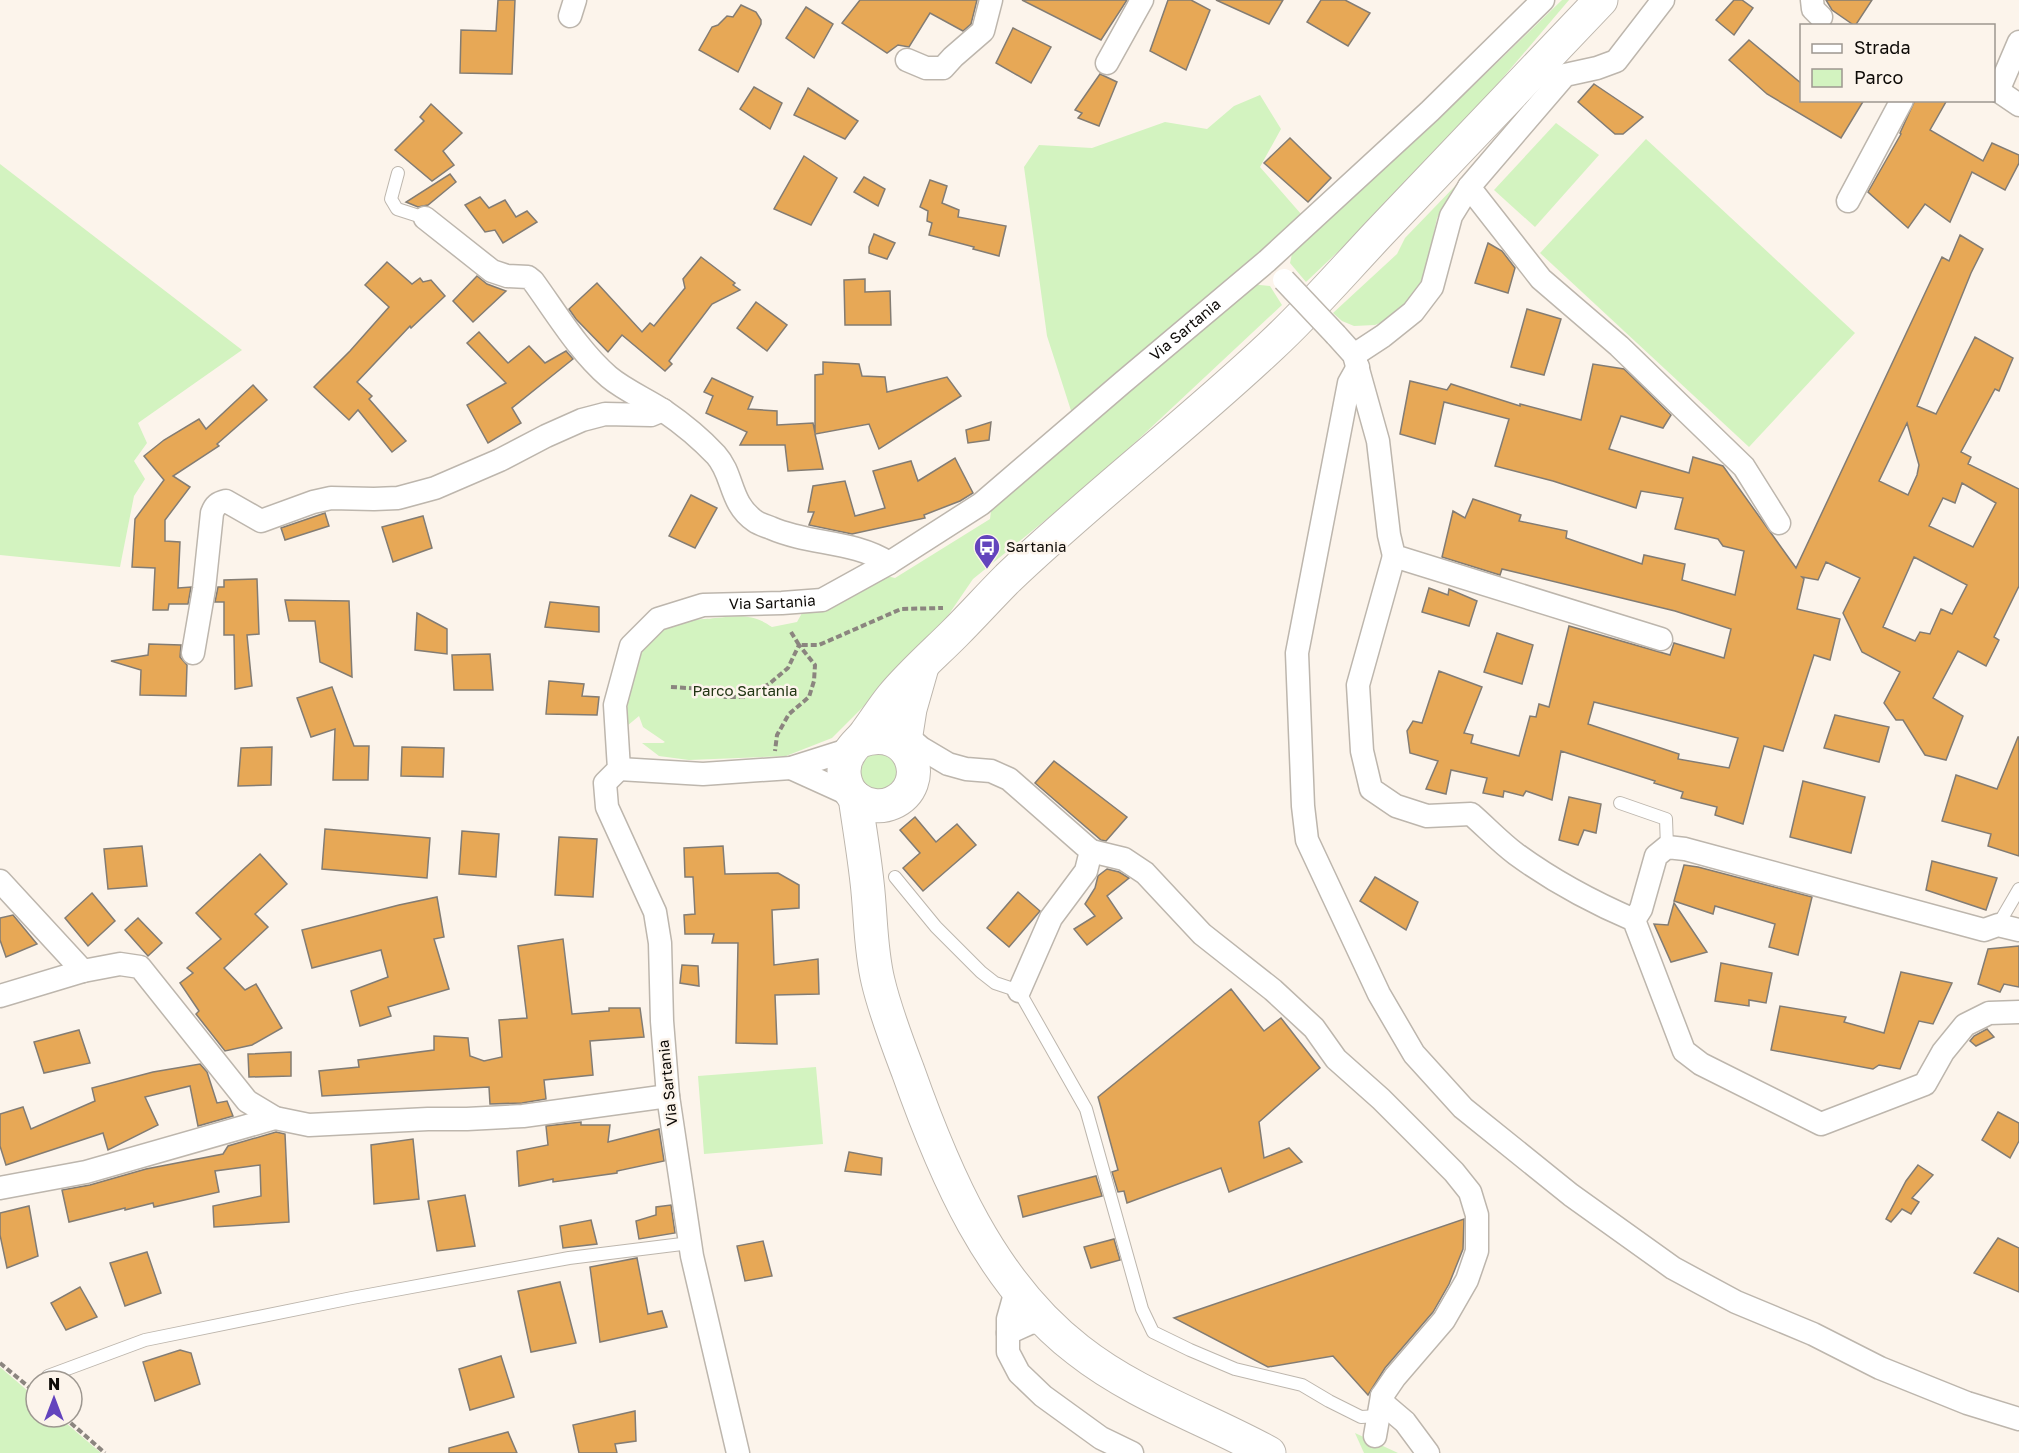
<svg xmlns="http://www.w3.org/2000/svg" width="2019" height="1453" font-family="'Golos Text',sans-serif">
  <style>
    .green { fill: #d3f3c0 }
    .building { fill: #e7a856; stroke: #837c73; stroke-width: 1.5; fill-rule: evenodd }
    .lines { fill: none; stroke-linecap: round; stroke-linejoin: round }
    .lane-casing { stroke: #bdb6ad; stroke-width: 14 }
    .street-casing { stroke: #bdb6ad; stroke-width: 25 }
    .secondary-casing { stroke: #bdb6ad; stroke-width: 35 }
    .path { stroke: #8b857f; stroke-width: 4; stroke-dasharray: 6 3; stroke-linecap: butt }
    .lane { stroke: #fff; stroke-width: 12 }
    .street { stroke: #fff; stroke-width: 22 }
    .secondary { stroke: #fff; stroke-width: 33 }
    .street-bridge-casing { stroke: #bdb6ad; stroke-width: 25; stroke-linecap: butt }
    .street-bridge { stroke: #fff; stroke-width: 22 }
    .labels { text-anchor: middle; stroke-width: 5; stroke-linejoin: round; paint-order: stroke }
    .street-label { font-size: 15px; fill: #0e0b08; stroke: #fcf4eb }
    .poi-label { font-size: 15px; fill: #0e0b08; stroke: #fcf4eb; text-anchor: start }
    .park-label { font-size: 15px; fill: #213513; stroke: #fcf4eb }
  </style>
  <rect width="100%" height="100%" fill="#fcf4eb"/>
  <g class="green">
    <polygon points="1562,0 1569,0 1427,167 1306,282 1290,263 1293,249 1471,88"/>
    <polygon points="1260,95 1281,129 1260,167 1301,214 1075,423 1047,336 1024,167 1039,145 1092,148 1165,122 1207,129 1234,106"/>
    <polygon points="1556,123 1599,155 1535,227 1494,190"/>
    <polygon points="1646,139 1855,333 1749,447 1540,253"/>
    <polygon points="0,164 242,350 138,423 147,443 134,461 145,479 134,496 120,567 0,555"/>
    <polygon points="1459,182 1437,218 1424,279 1396,316 1375,325 1354,326 1342,321 1333,313 1397,254 1405,238"/>
    <path d="M1250 284 1270 286 1282 305 1096 479 973 579 947 617 906 664 832 738 786 756 689 760 659 756 642 743H663L665 742 643 727 639 716 627 726C625 695 637 638 669 623 678 619 703 620 715 618 738 616 752 613 772 627L797 622 802 613 826 605 887 576 895 578 990 519 991 511Z"/>
    <polygon points="873,746 901,762 895,786 869,794 859,778 866,753"/>
    <polygon points="816,1067 823,1144 704,1154 698,1076"/>
    <polygon points="0,1367 36,1398 36,1417 59,1417 101,1453 0,1453"/>
    <polygon points="1355,1433 1398,1453 1364,1453"/>
  </g>
  <g class="building">
    <polygon points="498,0 515,0 512,74 460,73 461,30 496,31"/>
    <polygon points="860,0 977,0 971,24 963,31 930,13 909,47 898,45 887,53 842,23"/>
    <polygon points="1022,0 1127,0 1101,40"/>
    <polygon points="1168,0 1191,0 1210,10 1186,70 1150,51"/>
    <polygon points="1216,0 1283,0 1269,24"/>
    <polygon points="1321,0 1345,0 1370,13 1348,46 1307,22"/>
    <polygon points="1734,0 1742,0 1753,8 1734,35 1716,20"/>
    <polygon points="1826,0 1872,0 1855,26 1832,10"/>
    <polygon points="741,5 756,12 761,20 761,24 738,72 699,50 712,27 718,25 727,16 733,17"/>
    <polygon points="806,7 833,24 814,58 786,38"/>
    <polygon points="1013,28 1051,47 1031,83 996,63"/>
    <polygon points="1749,40 1802,84 1802,100 1864,100 1841,138 1767,94 1729,60"/>
    <polygon points="1100,74 1117,82 1099,126 1078,118 1082,113 1075,110"/>
    <polygon points="1594,84 1643,117 1623,134 1615,134 1578,102"/>
    <polygon points="754,87 782,103 770,129 740,109"/>
    <polygon points="808,88 858,121 845,139 794,115"/>
    <polygon points="1915,100 1947,100 1930,130 1983,161 1992,143 2019,155 2019,163 2005,190 1972,172 1950,222 1925,204 1908,228 1868,192 1901,134 1900,133"/>
    <polygon points="431,104 462,133 443,151 454,165 432,181 395,150 424,121 420,117"/>
    <polygon points="1290,138 1331,178 1308,202 1264,163"/>
    <polygon points="804,156 837,178 811,225 774,209"/>
    <polygon points="450,174 456,182 428,205 418,207 406,202"/>
    <polygon points="864,177 885,189 878,206 854,192"/>
    <polygon points="930,180 947,186 942,203 959,210 958,217 1006,226 999,256 973,249 974,247 929,235 932,223 927,221 928,211 920,207"/>
    <polygon points="480,197 489,208 505,200 516,217 527,211 537,222 503,243 495,230 485,232 465,205"/>
    <polygon points="874,234 895,243 887,259 869,253 869,247"/>
    <path d="M1960 235 1983 249 1971 273 1917 406 1936 414 1975 337 2013 358 1999 391 1995 389 1961 452 1971 457 1968 464 2019 489V586L1994 637 1999 640 1986 666 1958 651 1933 698 1963 716 1946 760 1925 755 1903 720H1896L1884 703 1900 672 1862 652 1843 613 1860 578 1826 562 1818 580 1802 577 1804 579 1797 609 1840 619 1830 660 1814 655 1783 751 1764 746 1743 824 1715 815 1717 807 1681 798 1683 792 1654 783 1655 781 1561 751 1552 800 1526 791 1523 796 1504 791 1503 797 1483 793 1487 778 1451 770 1446 794 1426 789 1438 761 1410 753 1407 731 1413 721 1422 723 1439 671 1482 687 1464 733 1473 735 1471 743 1519 756 1530 716 1536 717 1539 704 1549 707 1569 626 1670 655 1674 643 1724 658 1731 629 1675 611 1502 569 1500 575 1442 557 1453 511 1465 518 1473 499 1521 515 1519 521 1567 531 1566 538 1642 564 1644 555 1685 564 1682 580 1735 595 1744 551 1723 546 1718 539 1675 529 1683 498 1641 491 1636 508 1553 481 1495 466 1509 419 1444 402 1435 444 1400 434 1410 381 1447 390 1451 384 1520 406V404L1581 420 1593 364 1624 369 1671 415 1663 428 1621 416 1609 449 1689 473 1693 457 1723 466 1796 568 1942 257 1949 261ZM1907 423 1919 465 1917 475 1908 495 1879 481ZM1962 483 1996 503 1973 547 1929 526 1943 498 1955 503ZM1914 557 1967 585 1952 614 1941 609 1930 634 1920 632 1915 641 1883 627ZM1594 702 1738 738 1729 768 1678 759 1679 754 1588 724Z"/>
    <polygon points="1488,243 1502,251 1515,268 1508,293 1475,283"/>
    <polygon points="701,257 735,283 733,285 740,290 712,304 669,361 672,364 665,371 622,335 608,352 576,319 569,309 597,283 642,332 650,323 654,326 685,288 683,279"/>
    <polygon points="387,262 412,284 420,278 423,282 431,280 445,296 411,328 410,326 357,382 372,396 369,399 406,441 392,452 358,410 349,420 314,387 350,351 389,307 365,285"/>
    <polygon points="477,276 487,284 506,291 473,322 453,301"/>
    <polygon points="865,279 865,292 890,291 891,325 845,325 844,280"/>
    <polygon points="756,302 787,325 767,351 737,328"/>
    <polygon points="1527,309 1561,319 1544,375 1511,367"/>
    <polygon points="479,332 508,363 529,346 545,363 566,351 573,359 512,408 521,423 488,443 467,405 506,383 467,343"/>
    <polygon points="823,362 859,364 862,376 885,377 887,392 947,377 961,396 879,449 869,424 815,434 823,469 788,471 785,445 740,445 747,432 706,413 713,396 704,392 712,378 753,397 748,409 777,411 777,425 813,423 815,433 815,375 823,374"/>
    <polygon points="253,385 267,400 217,444 219,446 173,476 190,487 165,520 165,541 180,542 178,588 191,587 188,604 169,604 168,610 153,610 155,568 132,567 135,519 164,480 144,456 164,440 199,419 206,429"/>
    <polygon points="991,422 989,440 968,443 966,430"/>
    <polygon points="955,458 973,493 960,501 924,515 925,518 852,534 809,525 814,512 808,512 813,486 845,481 855,516 885,508 873,471 911,461 918,481"/>
    <polygon points="691,495 717,508 695,548 669,536"/>
    <polygon points="325,513 329,526 285,540 281,528"/>
    <polygon points="423,516 432,548 393,562 382,527"/>
    <polygon points="257,579 259,634 247,635 252,686 235,689 234,635 224,635 224,602 215,602 218,587 224,587 224,580"/>
    <polygon points="1429,588 1448,595 1449,589 1477,601 1469,626 1422,612"/>
    <polygon points="285,600 349,601 352,677 320,662 315,621 289,621"/>
    <polygon points="550,602 599,607 599,632 545,627"/>
    <polygon points="417,613 447,629 447,654 415,650"/>
    <polygon points="1497,633 1533,645 1522,684 1484,672"/>
    <polygon points="149,644 181,645 180,657 187,665 186,696 140,695 141,670 111,661 148,655"/>
    <polygon points="490,654 493,690 454,690 452,655"/>
    <polygon points="549,681 584,684 582,696 599,697 597,715 546,714"/>
    <polygon points="332,687 354,746 369,746 368,780 333,780 335,729 311,737 297,698"/>
    <polygon points="1835,715 1889,727 1879,762 1824,748"/>
    <polygon points="2018,737 2019,737 2019,856 1988,846 1991,834 1942,821 1956,775 1997,789"/>
    <polygon points="272,747 271,785 238,786 241,748"/>
    <polygon points="402,747 444,748 443,777 401,776"/>
    <polygon points="1054,761 1127,817 1106,841 1101,840 1035,783"/>
    <polygon points="1803,781 1865,797 1851,853 1790,837"/>
    <polygon points="1569,797 1601,804 1596,833 1584,830 1578,845 1559,840"/>
    <polygon points="915,817 936,842 957,824 976,845 923,891 903,868 920,853 900,830"/>
    <polygon points="325,829 430,838 427,878 322,869"/>
    <polygon points="462,831 499,834 496,877 459,874"/>
    <polygon points="559,837 597,839 593,897 555,895"/>
    <polygon points="142,846 147,886 108,889 104,849"/>
    <polygon points="723,846 725,874 778,873 799,885 799,908 772,910 774,965 818,959 819,994 775,995 777,1044 736,1043 738,943 712,943 714,934 685,934 684,915 695,914 693,877 685,877 684,848"/>
    <polygon points="260,854 287,884 255,914 268,927 224,968 245,990 256,984 282,1028 252,1045 225,1051 196,1014 199,1011 180,983 193,973 187,968 221,939 196,913"/>
    <polygon points="1932,861 1997,878 1986,910 1926,890"/>
    <polygon points="1684,865 1698,867 1812,897 1798,955 1769,947 1775,924 1715,906 1713,914 1674,901"/>
    <polygon points="1107,869 1119,872 1129,878 1107,896 1122,918 1087,945 1074,929 1095,916 1085,904 1095,888 1098,876"/>
    <polygon points="1375,877 1418,902 1406,930 1360,901"/>
    <polygon points="1018,892 1040,911 1009,947 987,928"/>
    <polygon points="92,893 115,921 88,946 65,918"/>
    <polygon points="437,897 444,937 434,939 449,989 388,1007 391,1016 360,1026 351,991 388,977 381,950 312,968 302,930 399,905"/>
    <polygon points="1674,903 1707,952 1671,962 1654,924 1668,925"/>
    <polygon points="13,915 37,944 6,957 0,940 0,918"/>
    <polygon points="138,918 162,943 148,956 125,930"/>
    <polygon points="563,939 572,1014 609,1011 609,1008 640,1008 644,1037 590,1041 593,1075 544,1080 546,1099 522,1103 490,1104 489,1087 322,1096 319,1071 359,1067 358,1060 434,1050 434,1036 468,1038 470,1056 484,1061 502,1057 499,1020 527,1018 518,946"/>
    <polygon points="2019,946 2019,987 2004,984 2000,992 1978,984 1988,949"/>
    <polygon points="1721,963 1772,973 1766,1003 1749,1000 1749,1006 1715,1001"/>
    <polygon points="682,965 698,966 699,986 680,983"/>
    <polygon points="1901,972 1952,983 1933,1024 1919,1021 1900,1069 1879,1065 1873,1069 1771,1050 1780,1006 1846,1017 1844,1022 1884,1033"/>
    <polygon points="1231,989 1264,1031 1281,1018 1320,1068 1259,1122 1264,1158 1289,1148 1302,1162 1229,1192 1221,1168 1127,1203 1124,1191 1118,1192 1112,1172 1118,1170 1098,1097"/>
    <polygon points="1987,1029 1994,1037 1976,1046 1970,1041 1974,1036"/>
    <polygon points="79,1030 90,1063 44,1073 34,1042"/>
    <polygon points="291,1052 291,1076 249,1077 248,1054"/>
    <polygon points="200,1064 207,1072 217,1103 227,1101 233,1116 198,1126 190,1086 145,1097 158,1125 108,1150 103,1133 6,1165 0,1146 0,1114 23,1107 31,1129 95,1101 92,1088 153,1072"/>
    <polygon points="1998,1112 2019,1123 2019,1141 2010,1158 1982,1140"/>
    <polygon points="581,1122 581,1125 610,1125 608,1142 659,1129 664,1161 617,1171 617,1173 553,1182 553,1179 519,1186 517,1151 548,1145 546,1126"/>
    <polygon points="276,1132 285,1134 289,1222 214,1227 213,1206 261,1196 260,1165 215,1171 219,1192 154,1207 153,1203 125,1210 125,1208 69,1222 62,1190 90,1185 146,1169 223,1154 228,1146"/>
    <polygon points="413,1139 419,1199 374,1204 371,1145"/>
    <polygon points="849,1152 882,1158 881,1175 845,1171"/>
    <polygon points="1918,1165 1933,1175 1912,1198 1919,1202 1911,1214 1902,1209 1891,1222 1886,1219 1906,1181"/>
    <polygon points="1096,1176 1102,1196 1023,1217 1018,1196"/>
    <polygon points="465,1195 475,1246 437,1251 428,1201"/>
    <polygon points="671,1205 675,1233 639,1239 636,1221 656,1215 656,1207"/>
    <polygon points="29,1206 38,1256 7,1268 0,1235 0,1213"/>
    <polygon points="1464,1219 1463,1249 1449,1284 1433,1312 1385,1368 1368,1395 1333,1356 1268,1367 1174,1318"/>
    <polygon points="591,1220 597,1244 563,1248 560,1226"/>
    <polygon points="1998,1238 2019,1248 2019,1292 1974,1273"/>
    <polygon points="1114,1239 1120,1260 1091,1268 1084,1247"/>
    <polygon points="763,1241 772,1276 745,1281 737,1246"/>
    <polygon points="147,1252 161,1293 125,1306 110,1263"/>
    <polygon points="637,1258 648,1314 662,1311 667,1327 600,1342 590,1267"/>
    <polygon points="560,1282 576,1343 531,1352 518,1291"/>
    <polygon points="80,1287 97,1317 66,1330 51,1303"/>
    <polygon points="180,1350 191,1353 200,1384 155,1401 143,1362"/>
    <polygon points="501,1356 514,1397 470,1410 459,1369"/>
    <polygon points="635,1411 636,1441 615,1444 617,1453 579,1453 573,1425"/>
    <polygon points="508,1432 517,1453 449,1453 449,1448"/>
  </g>
  <g class="lines">
    <g class="lane-casing">
      <g id="lane">
        <polyline points="398,173 391,199 397,209 425,218"/>
        <polyline points="1620,803 1666,819 1667,847"/>
        <polyline points="895,877 936,927 981,972 995,983 1019,991 1086,1109 1142,1309 1153,1332 1190,1350 1235,1369 1302,1385 1329,1401 1361,1417 1378,1416"/>
        <polyline points="1998,925 2019,889"/>
        <polyline points="48,1376 145,1340 352,1298 569,1258 690,1243"/>
      </g>
    </g>
    <g class="street-casing">
      <g id="street">
        <polyline points="1812,0 1813,9 1821,17"/>
        <polyline points="570,16 575,0"/>
        <polyline points="907,60 926,68 943,68 953,57 983,31 991,0"/>
        <polyline points="1107,63 1142,0"/>
        <polyline points="1994,88 2019,105"/>
        <polyline points="1998,91 2019,42"/>
        <polyline points="1469,187 1541,279 1619,346 1744,467 1779,523"/>
        <polyline points="1848,201 1902,100"/>
        <path d="M425 218 492 271 507 276 528 277 533 281C557 314 578 350 609 377 626 391 646 399 664 411 683 424 700 438 716 455 734 475 729 503 755 521 759 524 766 526 771 528 810 545 853 540 889 563"/>
        <polyline points="1336,335 1354,355 1378,441 1389,535 1394,556 1661,639"/>
        <polyline points="1354,355 1383,336 1413,312 1432,287 1451,216 1469,187 1565,75 1597,68 1616,61 1663,0"/>
        <polyline points="1358,367 1349,383 1297,653 1303,806 1307,840 1379,994 1414,1054 1463,1108 1571,1195 1673,1268 1736,1302 1813,1334 1880,1368 1967,1403 2019,1419"/>
        <path d="M1394 556 1358 685 1362 751 1371 789 1396 806 1427 816 1471 814C1486 827 1500 842 1516 854 1553 881 1592 902 1634 920L1684 1051 1701 1064 1821 1124 1925 1084 1943 1052 1965 1025 1989 1013 2019 1012"/>
        <path d="M193 653 204 589 212 513C215 505 218 503 226 501L261 521 313 502 331 498 374 499 398 498 435 488 500 460 546 436 582 420 605 414 651 415 663 410"/>
        <polyline points="906,735 921,748 948,764 966,769 991,771 1009,779 1091,851 1086,871 1051,918 1019,991"/>
        <polyline points="791,768 855,797"/>
        <polyline points="619,769 703,774 791,768 851,749"/>
        <polyline points="1091,851 1124,859 1145,873 1202,934 1273,990 1314,1028 1336,1059 1381,1099 1454,1172 1470,1192 1477,1215 1477,1251 1467,1280 1444,1320 1395,1377 1382,1396 1385,1405 1405,1422 1428,1453"/>
        <polyline points="0,881 83,971 120,964 140,967 247,1101 275,1118 309,1125 428,1119 467,1119 523,1116 668,1096"/>
        <polyline points="1634,920 1641,909 1656,856 1667,847 1685,849 1984,930 1998,925 2019,930"/>
        <polyline points="0,996 83,971"/>
        <polyline points="0,1188 86,1172 275,1118"/>
        <polyline points="1017,1287 1008,1319 1008,1333 1030,1323 1044,1321"/>
        <polyline points="1008,1333 1008,1352 1019,1373 1043,1396 1101,1438 1132,1453"/>
        <polyline points="1375,1436 1382,1396"/>
        <path id="s1" d="M738 1453 692 1256 668 1096 662 1021 660 943 655 912 607 807 605 783 619 769 615 705 631 646 658 619 703 605 782 603 822 600 889 563 981 504 1122 383 1267 261 1430 111 1543 0"/>
      </g>
    </g>
    <g class="secondary-casing">
      <g id="secondary">
        <path d="M860 741C911 722 933 785 892 803 881 808 866 806 856 798 843 787 840 766 850 752 854 745 861 740 866 733 875 721 883 708 892 697 911 674 934 654 955 633 973 615 990 596 1008 578 1093 497 1186 426 1271 346 1310 310 1345 269 1381 231 1455 154 1528 77 1601 0"/>
        <polyline points="904,747 910,709 922,667"/>
        <path d="M855 797C859 825 864 854 867 882 871 915 870 948 878 981 885 1011 897 1042 908 1071 944 1173 990 1282 1078 1350 1135 1395 1205 1418 1269 1453"/>
      </g>
    </g>
    <g class="path">
      <polyline points="791,632 799,645 819,645 901,609 943,608"/>
      <polyline points="671,687 721,690 725,697 746,697 769,684 788,668 799,645 815,665 814,681 809,697 789,714 777,735 775,751"/>
      <polyline points="0,1363 36,1393"/>
      <polyline points="64,1417 105,1453"/>
    </g>
    <use href="#lane" class="lane"/>
    <use href="#street" class="street"/>
    <use href="#secondary" class="secondary"/>
    <g class="street-bridge-casing">
      <polyline id="street-bridge" points="1284,280 1336,335"/>
    </g>
    <use href="#street-bridge" class="street-bridge"/>
  </g>
  <defs>
    <g id="bus-pin" transform="scale(1.35)"><path d="M0 17L-7.5 6A9.5 9.5 0 1 1 7.5 6Z" fill="#6344bd" stroke="#fcf4eb"/><path d="M-5-6H5V4H4V6H2V4H-2V6H-4V4H-5ZM-3.5-4V0h7V-4ZM-3.5 1.2v1.5H-2V1.2ZM2 1.2v1.5H3.5V1.2Z" fill="#fff"/></g>
  </defs>
  <g fill-rule="evenodd">
    <use href="#bus-pin" x="987" y="547"/>
  </g>
  <g class="labels">
    <g class="street-label">
      <text dy="5" stroke="none"><textPath href="#s1" startOffset="1492">Via Sartania</textPath></text>
      <text dy="5" stroke="none"><textPath href="#s1" startOffset="988">Via Sartania</textPath></text>
      <text transform="translate(668 1083) rotate(-96)" y="5">Via Sartania</text>
    </g>
    <g class="poi-label">
      <text x="1006" y="552">Sartania</text>
    </g>
    <g class="park-label">
      <text x="745" y="696">Parco Sartania</text>
    </g>
  </g>
  <rect x="1800" y="24" width="195" height="78" fill="#fcf4eb" stroke="#9d9790" stroke-width="1.5"/>
  <rect x="1812" y="44" width="30" height="9" fill="#ffffff" stroke="#9d9790" stroke-width="1.5"/>
  <text x="1854" y="54" font-size="18" fill="#0e0b08">Strada</text>
  <rect x="1812" y="69" width="30" height="18" fill="#d3f3c0" stroke="#9d9790" stroke-width="1.5"/>
  <text x="1854" y="84" font-size="18" fill="#0e0b08">Parco</text>
  <g transform="translate(54 1399)"><circle r="28" fill="#fcf4eb" stroke="#9d9790" stroke-width="1.5"/>
  <path d="M0-4.5L10 22L0 15L-10 22Z" fill="#6344bd"/>
  <text y="-9" font-size="16" font-weight="bold" text-anchor="middle" fill="#0e0b08">N</text>
  </g>
</svg>
